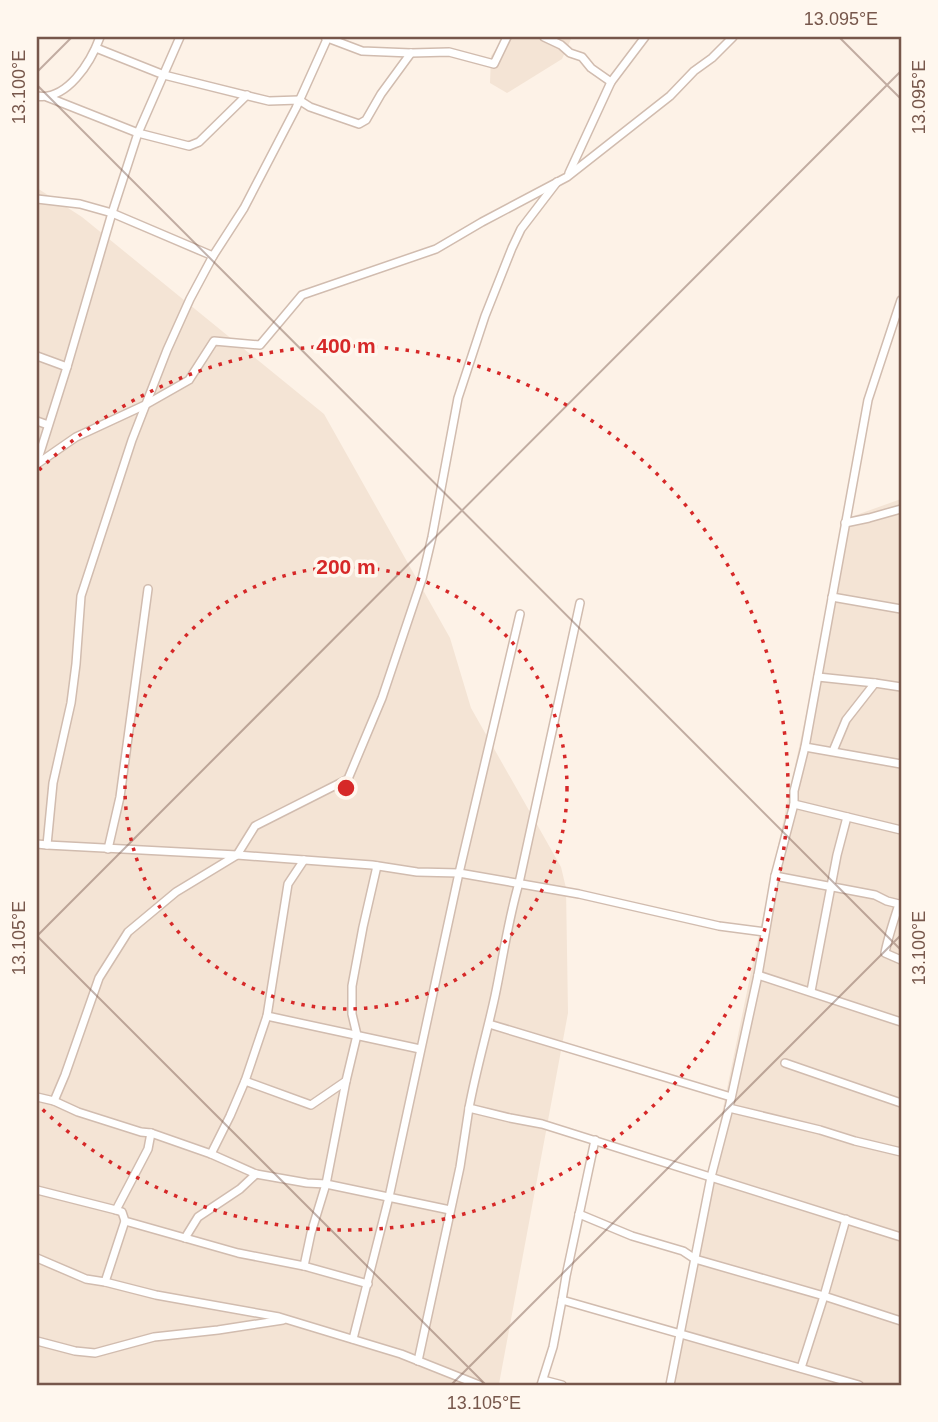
<svg xmlns="http://www.w3.org/2000/svg" width="938" height="1422" font-family="Arial,sans-serif">
  <style>
    .residential { fill: #f4e4d5 }
    .lines { fill: none; stroke-linecap: round; stroke-linejoin: round }
    .minor-casing { stroke: #d1bcaf; stroke-width: 10 }
    .minor { stroke: #fff; stroke-width: 7 }
    .ticks { fill: none; stroke: #77574b; stroke-width: 2; stroke-opacity: 0.45 }
    .ring { fill: none; stroke: #d62828; stroke-width: 3.5; stroke-dasharray: 3.5 7 }
    .centre { fill: #d62828; stroke: #fff7ee; stroke-width: 3.5 }
    .ring-label { font-size: 21px; text-anchor: middle; font-weight: bold; fill: #d62828; stroke: #fff7ee; stroke-width: 7; stroke-linejoin: round; paint-order: stroke }
    .neatline { fill: none; stroke: #77574b; stroke-width: 2.5 }
    .ticks-label { font-size: 18px; text-anchor: middle; fill: #77574b }
  </style>
  <rect width="100%" height="100%" fill="#fdf2e7"/>
  <g class="residential">
    <polygon points="505,37 572,37 562,59 507,93 490,83 491,56"/>
    <polygon points="37,188 82,217 324,414 450,638 471,708 561,867 566,888 568,1013 499,1384 498,1385 37,1385"/>
    <polygon points="901,499 901,1385 666,1385 751,972 848,518"/>
  </g>
  <g class="lines">
    <g class="minor-casing">
      <g id="minor">
        <polyline points="325,37 362,51 411,53 449,52 494,64 507,37"/>
        <polyline points="544,37 561,45 570,53 582,57 591,68 611,82"/>
        <polyline points="96,48 164,75 269,101 299,100 310,107 359,124 366,120 381,94 411,53"/>
        <path d="M37 96C67 101 91 62 100 37"/>
        <polyline points="47,97 138,133 189,146 199,142 247,95"/>
        <polyline points="569,173 611,82 645,37"/>
        <polyline points="37,199 80,204 112,213 213,256"/>
        <polyline points="37,356 67,367"/>
        <polyline points="37,421 48,425"/>
        <polyline points="37,462 67,367 112,213 138,133 180,37"/>
        <polyline points="37,464 76,437 145,405 189,380 214,341 260,345 302,295 436,249 482,222 567,177 670,96 694,71 712,58 733,37"/>
        <polyline points="845,523 869,518 901,509"/>
        <polyline points="832,597 901,609"/>
        <polyline points="818,677 875,683"/>
        <polyline points="805,747 901,764"/>
        <polyline points="833,751 846,720 875,683 901,687"/>
        <polyline points="794,804 901,830"/>
        <polyline points="37,844 47,845 53,783 71,703 76,664 81,596 132,440 167,350 190,299 213,256 244,208 296,108 328,37"/>
        <polyline points="47,845 237,855 372,865 417,872 459,873 579,894 719,926 765,932"/>
        <polyline points="108,849 120,797 148,589"/>
        <polyline points="377,866 363,927 352,986 352,1014 357,1035 346,1081 311,1105 245,1081 230,1116 211,1154 256,1174 307,1183 326,1184 450,1210"/>
        <path d="M775 876 875 895 887 901 899 904C894 920 888 937 885 953L901 960"/>
        <polyline points="758,975 901,1022"/>
        <polyline points="811,991 837,855 847,817"/>
        <polyline points="267,1016 420,1049"/>
        <polyline points="489,1024 731,1097"/>
        <polyline points="785,1063 901,1103"/>
        <polyline points="245,1081 267,1016 288,884 304,860"/>
        <polyline points="37,1097 54,1101 78,1112 141,1132 151,1133 211,1154"/>
        <polyline points="54,1101 65,1075 99,978 128,932 176,892 237,855 255,826 348,779 382,698 422,579 432,537 458,398 485,316 512,248 521,229 557,182"/>
        <path d="M469 1108C476 1070 487 1033 495 996 503 958 508 920 519 883L580 603"/>
        <polyline points="729,1108 820,1130 855,1141 901,1152"/>
        <polyline points="151,1133 148,1149 116,1210 122,1212 125,1221 238,1253 304,1266 368,1284"/>
        <polyline points="595,1140 566,1276 562,1300 859,1385"/>
        <polyline points="37,1190 116,1210"/>
        <polyline points="579,1214 632,1236 683,1251 695,1259 824,1296 901,1321"/>
        <polyline points="185,1238 198,1217 240,1189 256,1174"/>
        <polyline points="37,1258 86,1279 105,1282 156,1295 279,1317 401,1354 479,1385"/>
        <polyline points="304,1266 311,1233 326,1184 346,1081"/>
        <polyline points="105,1282 125,1221"/>
        <polyline points="353,1339 389,1197 459,873 520,614"/>
        <polyline points="37,1341 75,1351 95,1353 154,1337 218,1330 283,1320"/>
        <polyline points="418,1361 460,1167 469,1108 510,1118 542,1124 901,1237"/>
        <polyline points="801,1368 824,1296 846,1219"/>
        <polyline points="543,1380 562,1385"/>
        <polyline points="541,1385 553,1347 562,1300"/>
        <polyline points="670,1385 711,1177 729,1108 758,975 775,876 794,804 794,791 805,747 868,400 901,300"/>
      </g>
    </g>
    <use href="#minor" class="minor"/>
  </g>
  <path class="ticks" d="M839 37 901 99M37 72 72 37M37 85 901 950M37 936 486 1385M37 936 901 71M451 1385 901 935"/>
  <g class="ring">
    <circle cx="346" cy="788" r="221"/>
    <path d="M39 470A442 442 0 1 1 39 1106"/>
  </g>
  <circle cx="346" cy="788" r="10" class="centre"/>
  <g class="ring-label">
    <text x="346" y="353">400 m</text>
    <text x="346" y="574">200 m</text>
  </g>
  <rect width="938" height="1422" fill="none" stroke="#fff7ee" stroke-width="77"/>
  <rect x="38" y="38" width="862" height="1346" class="neatline"/>
  <g class="ticks-label">
    <text x="841" y="25">13.095°E</text>
    <text transform="translate(19 87) rotate(-90)" y="6">13.100°E</text>
    <text transform="translate(919 97) rotate(-90)" y="6">13.095°E</text>
    <text transform="translate(19 938) rotate(-90)" y="6">13.105°E</text>
    <text transform="translate(919 948) rotate(-90)" y="6">13.100°E</text>
    <text x="484" y="1409">13.105°E</text>
  </g>
</svg>
